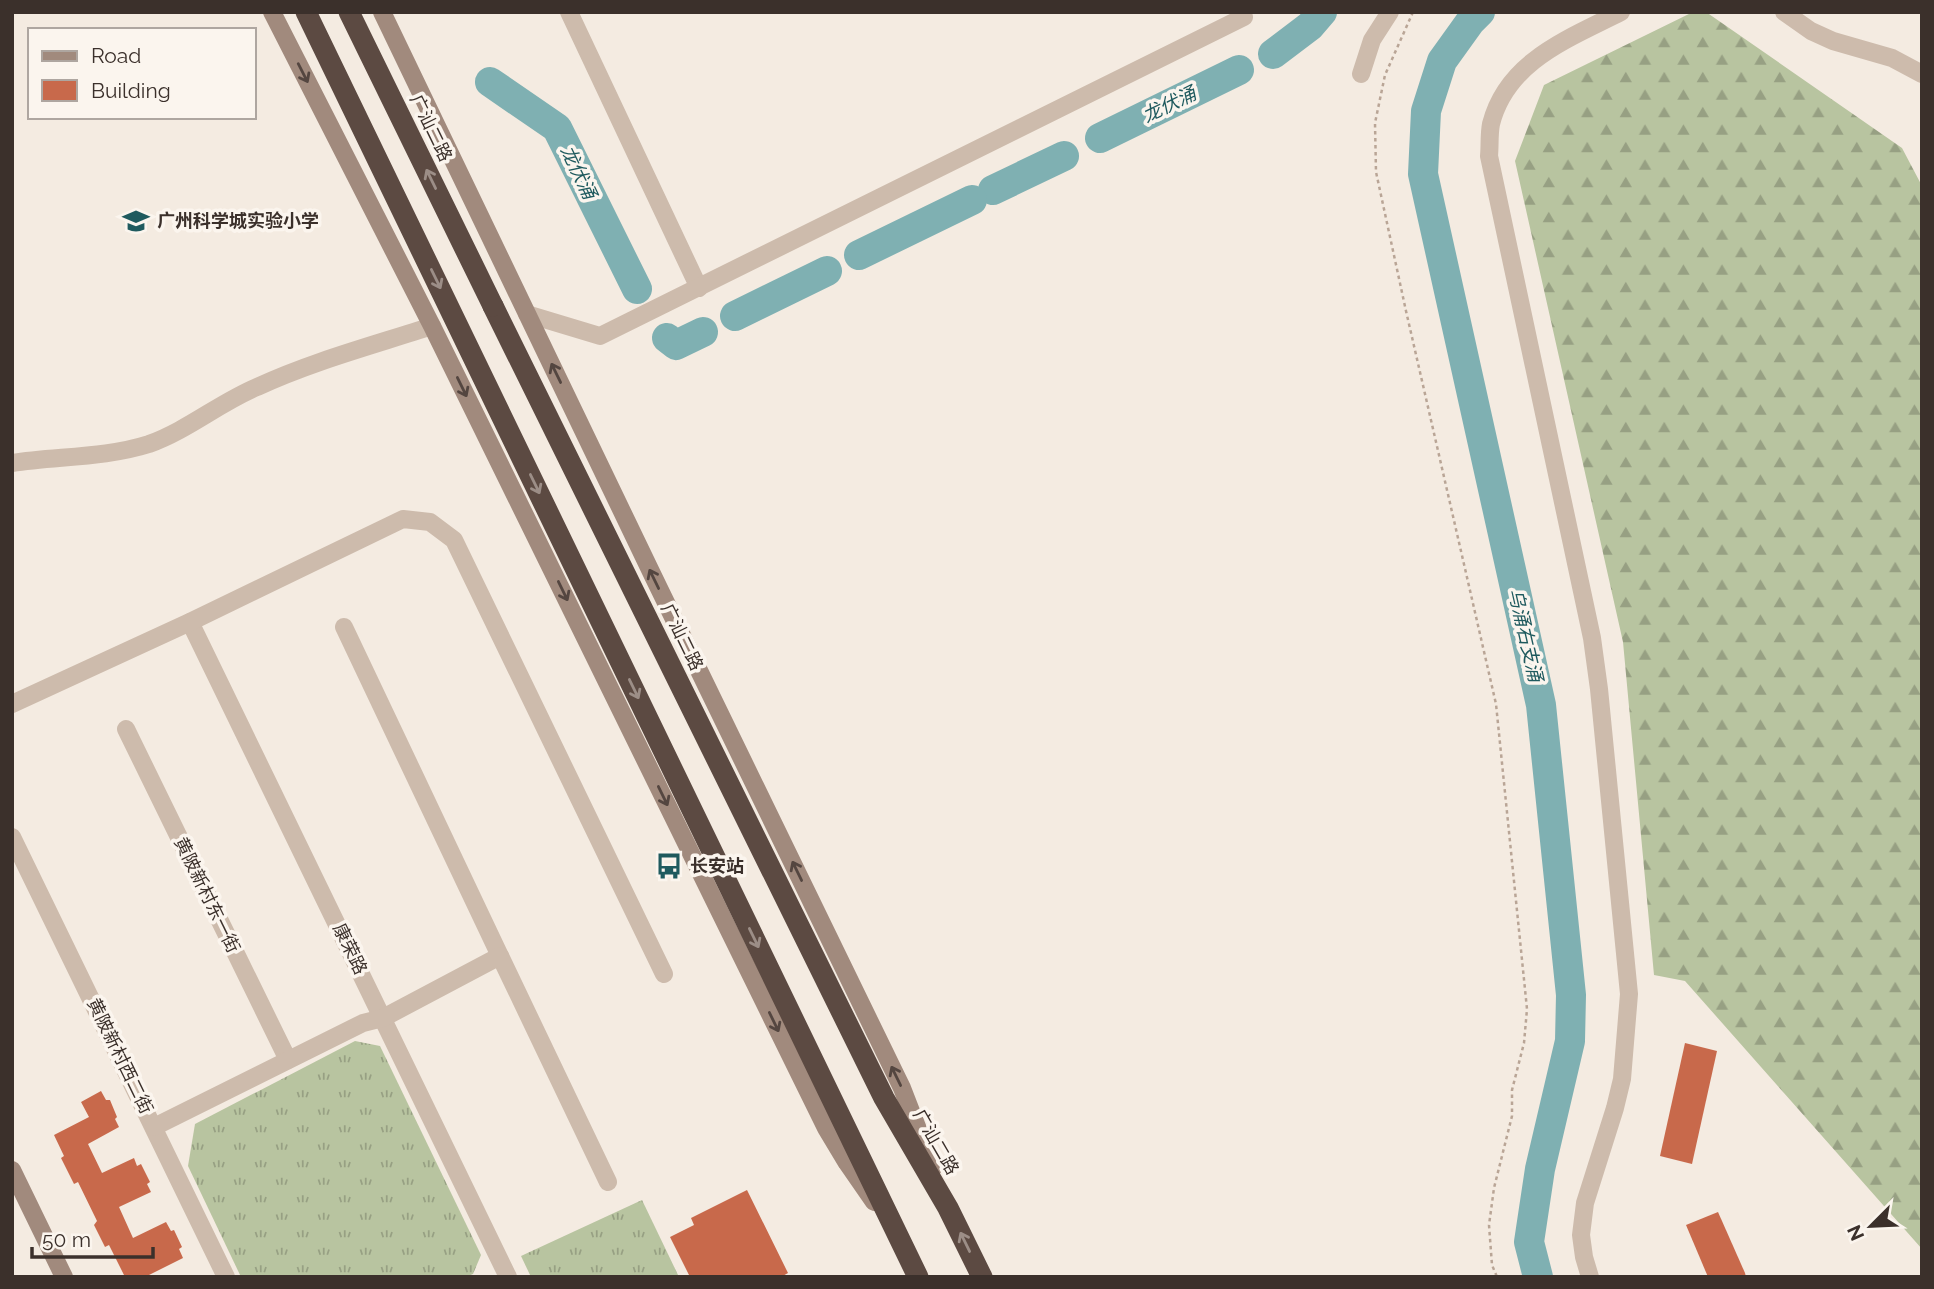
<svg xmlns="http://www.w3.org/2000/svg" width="1934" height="1289" font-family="Raleway,'Noto Sans SC',sans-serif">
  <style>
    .grass { fill: url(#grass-tufts) }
    .forest { fill: url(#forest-firs) }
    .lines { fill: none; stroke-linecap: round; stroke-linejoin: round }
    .river { stroke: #7fb0b2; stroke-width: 30 }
    .building { fill: #c8694b }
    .path { stroke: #b9a596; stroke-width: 2.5; stroke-dasharray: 3.5 3.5; stroke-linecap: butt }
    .street { stroke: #cdbbac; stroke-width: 18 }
    .secondary { stroke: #a18a7d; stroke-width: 18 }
    .highway { stroke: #5c4a42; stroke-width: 21 }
    .highway-bridge { stroke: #5c4a42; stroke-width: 21 }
    .oneway { stroke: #544640 }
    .oneway2 { stroke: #9c8e87 }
    .labels { text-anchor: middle; stroke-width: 7; stroke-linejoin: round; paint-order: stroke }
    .street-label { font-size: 18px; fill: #3b302b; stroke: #fbf5ee }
    .poi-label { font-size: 18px; font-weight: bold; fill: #3b302b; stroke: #fbf5ee; text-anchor: start }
    .water-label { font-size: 19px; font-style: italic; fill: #1f5a5e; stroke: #fbf5ee }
  </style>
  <defs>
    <pattern id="grass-tufts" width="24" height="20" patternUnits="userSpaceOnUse" patternTransform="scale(1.75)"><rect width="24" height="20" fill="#b8c4a0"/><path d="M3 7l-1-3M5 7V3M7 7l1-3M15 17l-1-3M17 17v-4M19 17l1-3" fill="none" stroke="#97a083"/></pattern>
    <pattern id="forest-firs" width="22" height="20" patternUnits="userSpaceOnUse" patternTransform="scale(1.75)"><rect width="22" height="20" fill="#b8c4a0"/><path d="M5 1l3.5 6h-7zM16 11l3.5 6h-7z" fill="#97a083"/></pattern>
  </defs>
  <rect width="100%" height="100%" fill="#f4ebe1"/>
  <g class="grass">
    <polygon points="355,1041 380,1046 481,1255 473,1274 466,1277 241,1277 188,1166 195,1124"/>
    <polygon points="642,1200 679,1277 531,1277 521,1256"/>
  </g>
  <polygon class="forest" points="1693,12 1706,12 1902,148 1922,186 1922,1249 1685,981 1654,975 1623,642 1515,161 1544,85"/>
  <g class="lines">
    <g class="river">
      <polyline points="1480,12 1470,22 1442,61 1426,111 1423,174 1541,705 1571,995 1570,1041 1540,1169 1529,1242 1538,1277"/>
      <polyline points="1273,54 1310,26 1322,12"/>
      <polyline points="490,82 557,128 637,289"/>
      <polyline points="1100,138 1239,70"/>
      <polyline points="993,190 1064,156"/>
      <polyline points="859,255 972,200"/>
      <polyline points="735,316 827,271"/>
      <polyline points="667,338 676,345 703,332"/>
    </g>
  </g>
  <g class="building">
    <polygon points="1685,1043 1717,1051 1692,1164 1660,1156"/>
    <polygon points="101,1091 106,1100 110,1100 117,1117 115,1119 119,1127 88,1144 102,1173 134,1158 137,1166 141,1164 150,1182 147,1184 151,1192 119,1207 133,1238 166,1222 171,1231 174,1230 182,1247 179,1249 183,1258 145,1277 125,1277 109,1245 105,1247 94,1225 97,1221 78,1182 74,1184 61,1158 64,1156 54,1135 89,1117 81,1102"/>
    <polygon points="747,1190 788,1273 781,1277 690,1277 670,1237 694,1225 691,1218"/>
    <polygon points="1718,1212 1745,1273 1746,1277 1708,1277 1686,1225"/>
  </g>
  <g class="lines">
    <polyline class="path" points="1413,12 1385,75 1375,123 1376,172 1406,311 1496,704 1527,1009 1524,1043 1512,1090 1512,1116 1494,1188 1489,1225 1492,1265 1497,1277"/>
    <g class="street">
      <polyline points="569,12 699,288"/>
      <polyline points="1784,12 1811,31 1833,41 1892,58 1922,74"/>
      <polyline points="1361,74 1372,40 1390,12"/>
      <polyline points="527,314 600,336 1244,17 1242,12"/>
      <path d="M12 463C57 456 105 458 149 444 188 430 219 403 257 387 313 361 374 345 432 326"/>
      <polyline points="190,622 508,1277"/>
      <polyline points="344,627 500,956"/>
      <polyline points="12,704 190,622 403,519 430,522 454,540 664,974"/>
      <polyline points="126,729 288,1060"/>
      <polyline points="12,837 226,1277"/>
      <polyline points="154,1127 363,1023 383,1018 500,956 608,1182"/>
      <path d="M1590 1277 1584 1257 1581 1235 1585 1203 1615 1108 1622 1079 1629 994 1599 689 1592 638 1489 156C1490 146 1489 134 1491 124 1507 61 1568 39 1621 12"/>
    </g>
    <g class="secondary">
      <polyline points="272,12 432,326 826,1128 847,1163 874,1202"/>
      <polyline points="382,12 654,578 902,1088 933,1168"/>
      <polyline points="12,1170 64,1277"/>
    </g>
    <g class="highway">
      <polyline points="306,12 918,1277"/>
      <polyline points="493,306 884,1098 948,1208 982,1277"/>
    </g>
    <polyline class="highway-bridge" points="349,12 493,306"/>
  </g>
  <defs><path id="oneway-shaft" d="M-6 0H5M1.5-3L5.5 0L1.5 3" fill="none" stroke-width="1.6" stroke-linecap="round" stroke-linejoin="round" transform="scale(1.75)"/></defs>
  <g class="oneway">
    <use href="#oneway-shaft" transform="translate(303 73) rotate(63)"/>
    <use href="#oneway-shaft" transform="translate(556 373) rotate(-116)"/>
    <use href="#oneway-shaft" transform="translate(462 387) rotate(64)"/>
    <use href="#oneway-shaft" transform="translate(654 579) rotate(-116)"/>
    <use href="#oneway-shaft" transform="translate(563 591) rotate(64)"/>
    <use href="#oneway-shaft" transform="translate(663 796) rotate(64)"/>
    <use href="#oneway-shaft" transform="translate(797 871) rotate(-116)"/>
    <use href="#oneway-shaft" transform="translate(774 1022) rotate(64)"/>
    <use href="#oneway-shaft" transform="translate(896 1076) rotate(-116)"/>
  </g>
  <g class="oneway2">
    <use href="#oneway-shaft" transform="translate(431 179) rotate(-116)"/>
    <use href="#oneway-shaft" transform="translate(436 279) rotate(64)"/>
    <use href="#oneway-shaft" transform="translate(535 484) rotate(64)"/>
    <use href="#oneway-shaft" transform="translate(634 689) rotate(64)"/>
    <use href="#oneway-shaft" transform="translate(754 938) rotate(64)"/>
    <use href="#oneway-shaft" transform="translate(965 1242) rotate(-116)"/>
  </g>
  <defs>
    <g id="school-bare" transform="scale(2.1)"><path d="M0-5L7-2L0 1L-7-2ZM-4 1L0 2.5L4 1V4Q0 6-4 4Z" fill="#1f5a5e" stroke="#fbf5ee" stroke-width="2.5" paint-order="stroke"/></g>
    <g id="bus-bare" transform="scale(2.1)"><path d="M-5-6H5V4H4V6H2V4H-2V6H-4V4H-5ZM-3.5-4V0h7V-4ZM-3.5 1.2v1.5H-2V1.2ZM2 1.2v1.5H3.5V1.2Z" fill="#1f5a5e" stroke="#fbf5ee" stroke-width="2.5" paint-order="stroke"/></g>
  </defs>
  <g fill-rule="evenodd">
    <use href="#school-bare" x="136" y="221"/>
    <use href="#bus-bare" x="669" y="866"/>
  </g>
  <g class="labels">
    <g class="street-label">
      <text transform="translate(431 128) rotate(64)" y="6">广汕二路</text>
      <text transform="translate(682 637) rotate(64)" y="6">广汕二路</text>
      <text transform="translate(207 895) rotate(64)" y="6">黄陂新村东一街</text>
      <text transform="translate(350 949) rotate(64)" y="6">康荣路</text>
      <text transform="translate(120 1056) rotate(64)" y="6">黄陂新村西二街</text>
      <text transform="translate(936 1142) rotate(60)" y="6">广汕二路</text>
    </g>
    <g class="poi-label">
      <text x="157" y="227">广州科学城实验小学</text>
      <text x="690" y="872">长安站</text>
    </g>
    <g class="water-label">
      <text transform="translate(1169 104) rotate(-26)" y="7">龙伏涌</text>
      <text transform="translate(579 172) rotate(64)" y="7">龙伏涌</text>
      <text transform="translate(1526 635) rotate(77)" y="7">乌涌右支涌</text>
    </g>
  </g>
  <rect width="1934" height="1289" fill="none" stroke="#3b302b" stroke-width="28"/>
  <rect x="28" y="28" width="228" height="91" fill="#fbf5ee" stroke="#aea6a0" stroke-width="2"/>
  <rect x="42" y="51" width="35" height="10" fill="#a18a7d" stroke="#aea6a0" stroke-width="2"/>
  <text x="91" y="63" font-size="21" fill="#3b302b">Road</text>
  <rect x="42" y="80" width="35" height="21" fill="#c8694b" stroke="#aea6a0" stroke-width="2"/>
  <text x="91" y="98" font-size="21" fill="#3b302b">Building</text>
  <g transform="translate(1871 1226) rotate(246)" stroke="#fbf5ee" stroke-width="5" paint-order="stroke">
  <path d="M0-5L12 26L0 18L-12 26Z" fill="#3b302b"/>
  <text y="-10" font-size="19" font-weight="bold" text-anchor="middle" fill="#3b302b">N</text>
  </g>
  <path d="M32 1247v10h121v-10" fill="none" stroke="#3b302b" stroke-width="3.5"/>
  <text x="42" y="1247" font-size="21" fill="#3b302b" stroke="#fbf5ee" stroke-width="5" paint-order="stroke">50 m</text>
</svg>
